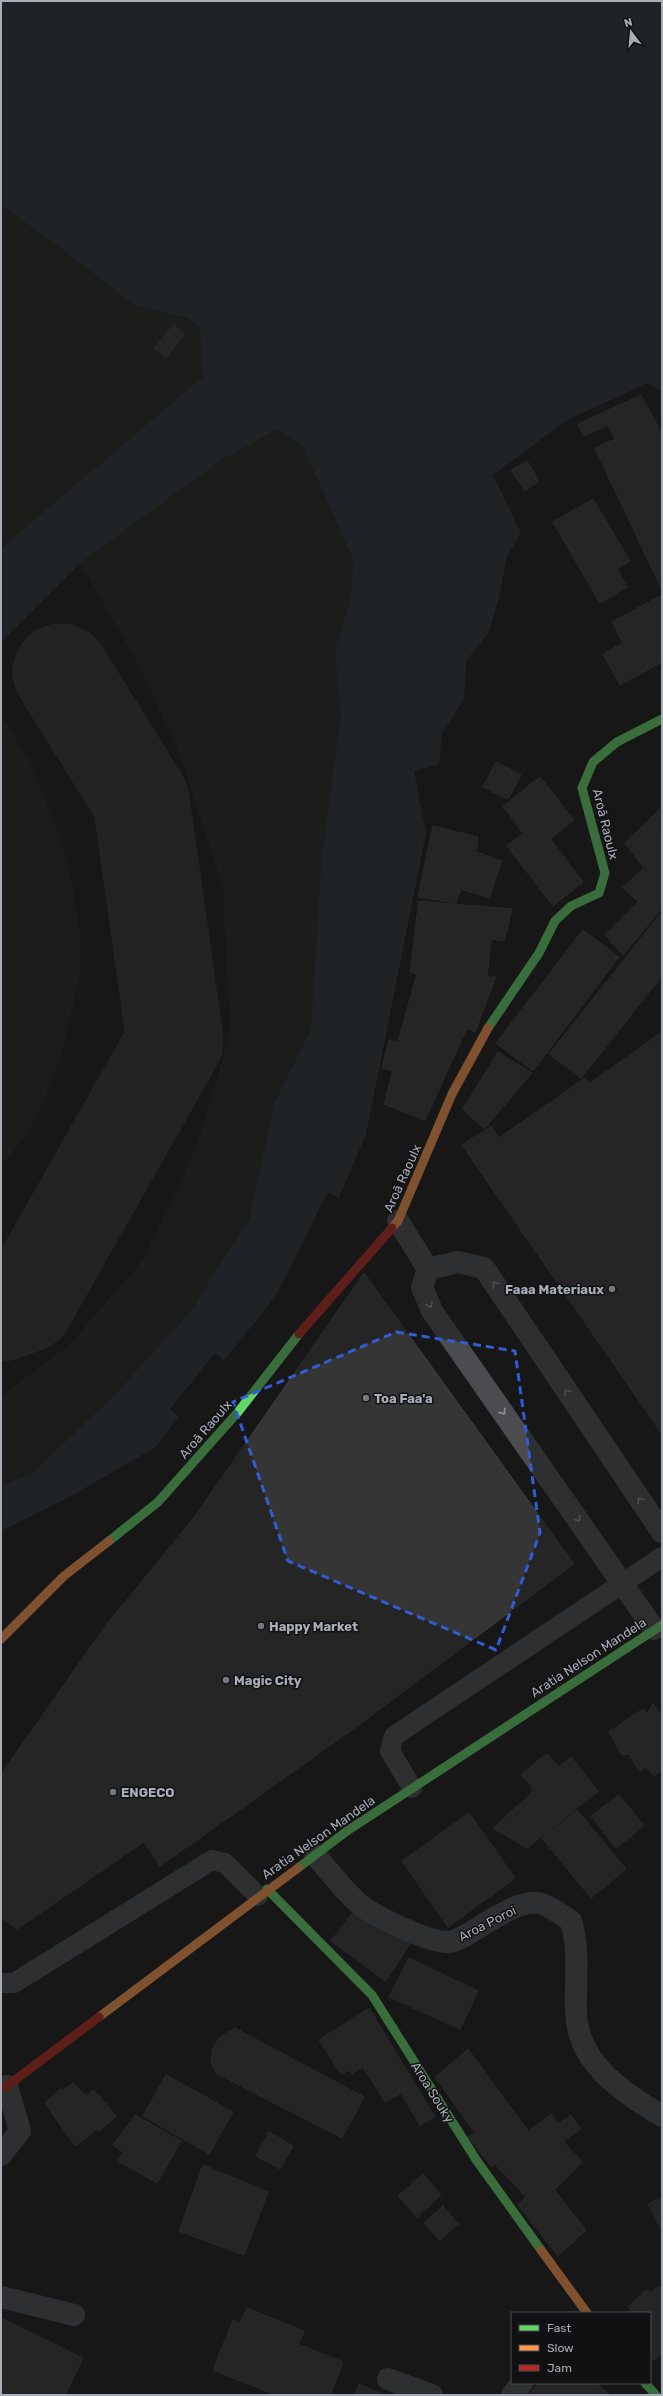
<svg xmlns="http://www.w3.org/2000/svg" width="663" height="2396" font-family="Rubik,sans-serif">
  <style>
    .green { fill: #1d241e }
    .water { fill: #2a3239 }
    .lines { fill: none; stroke-linecap: round; stroke-linejoin: round }
    .taxiway { stroke: #313233; stroke-width: 97 }
    .building { fill: #353536; stroke: #3f4043 }
    .lane { stroke: #4b4c50; stroke-width: 20 }
    .street { stroke: #4b4c50; stroke-width: 22 }
    .fast { stroke: #63d668; stroke-width: 9 }
    .slow { stroke: #ff974d; stroke-width: 9 }
    .jam { stroke: #b3261e; stroke-width: 9 }
    .oneway { stroke: #8c9099 }
    .marked { fill: none; stroke: #325cd3; stroke-width: 3; stroke-dasharray: 8 5; stroke-linejoin: round }
    .poi-dot { fill: #757880; stroke: #111113; stroke-width: 1.5 }
    .labels { text-anchor: middle; stroke-width: 3; stroke-linejoin: round; paint-order: stroke }
    .street-label { font-size: 13px; fill: #a8adb8; stroke: #111113 }
    .poi-label { font-size: 13px; font-weight: bold; fill: #a8adb8; stroke: #111113; text-anchor: start }
  </style>
  <rect width="100%" height="100%" fill="#171717"/>
  <g class="green">
    <polygon points="1,205 61,248 135,306 188,318 200,328 203,377 1,548"/>
    <polygon points="278,429 303,446 353,559 351,598 335,650 341,716 322,853 311,1029 274,1104 250,1217 190,1312 117,1392 34,1472 1,1486 1,1396 69,1345 144,1259 197,1146 230,1033 223,888 180,755 140,667 80,563 220,461"/>
    <polygon points="1,715 31,763 59,835 69,866 80,936 81,972 60,1059 45,1098 26,1136 1,1165"/>
  </g>
  <polygon class="water" points="1,1 662,1 662,392 648,383 569,419 493,475 521,533 507,556 499,597 489,632 466,661 464,699 442,733 439,764 414,771 426,833 366,1134 339,1198 327,1192 291,1267 272,1301 224,1360 215,1353 170,1409 178,1417 156,1447 71,1496 1,1531 1,1486 34,1472 117,1392 190,1312 250,1217 274,1104 311,1029 322,853 341,716 335,650 351,598 353,559 303,446 278,429 220,461 80,563 1,642 1,548 203,377 200,328 188,318 135,306 61,248 1,205"/>
  <g class="lines">
    <polyline class="taxiway" points="1,1313 26,1304 175,1041 141,800 61,672"/>
  </g>
  <g class="building">
    <polygon points="174,325 185,334 166,357 154,348"/>
    <polygon points="641,395 662,434 662,590 595,448 615,439 608,425 584,436 578,424"/>
    <polygon points="527,461 539,481 525,491 511,470"/>
    <polygon points="593,499 630,561 617,569 627,587 600,603 553,522"/>
    <polygon points="662,595 662,662 620,685 603,654 623,643 612,622"/>
    <polygon points="496,762 521,775 508,799 483,787"/>
    <polygon points="540,777 574,820 550,839 583,882 553,906 507,846 523,833 503,806"/>
    <polygon points="661,808 662,908 623,955 605,935 638,902 623,887 644,868 625,843"/>
    <polygon points="433,826 478,837 476,852 502,861 489,898 461,889 456,903 418,897"/>
    <polygon points="419,901 512,909 504,941 491,939 487,977 496,977 475,1032 467,1028 425,1120 384,1104 393,1071 382,1068 389,1040 398,1042 417,974 410,972"/>
    <polygon points="662,912 662,976 581,1078 549,1054"/>
    <polygon points="583,930 619,957 533,1071 496,1043"/>
    <polygon points="662,1032 662,1434 462,1145 491,1126 499,1138 585,1078 589,1084"/>
    <polygon points="498,1052 532,1073 484,1129 463,1109"/>
    <polygon points="364,1273 574,1564 345,1735 193,1519"/>
    <polygon points="193,1519 345,1735 238,1811 107,1624"/>
    <polygon points="107,1624 238,1811 160,1866 144,1842 17,1929 1,1918 1,1774"/>
    <polygon points="653,1704 662,1716 662,1770 654,1776 646,1767 639,1771 629,1754 622,1755 609,1732 643,1709 647,1714"/>
    <polygon points="547,1754 559,1767 571,1757 598,1791 527,1848 493,1828 533,1792 531,1789 533,1788 521,1774"/>
    <polygon points="619,1795 644,1826 616,1848 591,1816"/>
    <polygon points="577,1810 626,1869 591,1898 542,1838"/>
    <polygon points="469,1813 515,1878 448,1927 402,1861"/>
    <polygon points="355,1910 413,1939 386,1981 331,1941"/>
    <polygon points="409,1958 478,1991 460,2029 389,1997"/>
    <polygon points="369,2008 435,2117 420,2125 401,2093 385,2102 363,2067 352,2074 349,2070 341,2074 319,2040"/>
    <polygon points="235,2028 364,2097 342,2138 216,2073 211,2062 212,2050 219,2038"/>
    <polygon points="468,2049 528,2131 551,2114 558,2124 571,2115 581,2129 563,2141 582,2162 554,2190 586,2230 558,2256 518,2205 526,2197 494,2163 492,2167 468,2137 475,2133 435,2077"/>
    <polygon points="166,2075 233,2112 209,2154 143,2116"/>
    <polygon points="73,2083 86,2096 94,2090 116,2116 100,2131 97,2129 75,2146 45,2103 60,2089 62,2091"/>
    <polygon points="135,2115 181,2141 157,2183 118,2161 123,2152 113,2145"/>
    <polygon points="269,2132 293,2146 280,2169 256,2156"/>
    <polygon points="203,2165 268,2192 244,2255 179,2231"/>
    <polygon points="423,2174 441,2195 417,2217 398,2196"/>
    <polygon points="662,2197 662,2231 648,2204"/>
    <polygon points="443,2206 458,2224 440,2240 424,2223"/>
    <polygon points="659,2286 662,2289 662,2353 654,2360 650,2356 650,2313 628,2313 631,2310 628,2307 646,2290 651,2292"/>
    <polygon points="247,2308 304,2331 298,2344 343,2362 330,2395 276,2395 213,2370 233,2320 240,2324"/>
    <polygon points="1,2318 83,2358 65,2395 1,2395"/>
    <polygon points="539,2383 596,2383 610,2395 528,2395"/>
    <polygon points="359,2384 384,2395 355,2395"/>
  </g>
  <g class="lines">
    <g class="lane">
      <polyline points="412,1788 390,1751 394,1736 662,1557"/>
      <polyline points="1,1983 14,1983 212,1860 225,1863 258,1896"/>
    </g>
    <g class="street">
      <polyline points="398,1221 428,1269"/>
      <polyline points="428,1269 422,1287 432,1311 654,1629"/>
      <polyline points="428,1269 458,1262 484,1268 662,1532"/>
      <path d="M315 1855C328 1870 342 1888 357 1902 373 1916 427 1942 448 1942 456 1942 466 1935 473 1931 490 1921 518 1900 539 1903 550 1906 561 1914 571 1921 580 1952 575 1979 576 2011 577 2063 622 2092 662 2116"/>
      <polyline points="1,2155 20,2131 7,2086"/>
      <polyline points="1,2297 74,2315"/>
      <polyline points="388,2379 432,2395"/>
      <polyline points="512,2395 522,2383"/>
    </g>
    <g class="fast">
      <polyline points="488,1028 539,953 555,921 571,906 599,893 605,873 582,788 593,762 617,742 662,719"/>
      <polyline points="109,1541 158,1502 238,1412 299,1334"/>
      <polyline points="298,1868 347,1831 662,1625"/>
      <polyline points="267,1889 372,1995 477,2161 541,2250"/>
      <polyline points="645,2383 656,2395"/>
    </g>
    <g class="slow">
      <polyline points="392,1228 398,1221 452,1094 488,1028"/>
      <polyline points="1,1639 64,1576 109,1541"/>
      <polyline points="99,2017 298,1868"/>
      <polyline points="541,2250 587,2313"/>
    </g>
    <g class="jam">
      <polyline points="299,1334 392,1228"/>
      <polyline points="1,2088 7,2086 99,2017"/>
    </g>
  </g>
  <defs><path id="oneway-chevron" d="M-2-3.5L2.5 0L-2 3.5" fill="none" stroke-width="1.6" stroke-linecap="round" stroke-linejoin="round"/></defs>
  <g class="oneway">
    <use href="#oneway-chevron" transform="translate(495 1284) rotate(-124)"/>
    <use href="#oneway-chevron" transform="translate(430 1305) rotate(66)"/>
    <use href="#oneway-chevron" transform="translate(567 1392) rotate(-124)"/>
    <use href="#oneway-chevron" transform="translate(503 1412) rotate(55)"/>
    <use href="#oneway-chevron" transform="translate(640 1500) rotate(-124)"/>
    <use href="#oneway-chevron" transform="translate(578 1519) rotate(55)"/>
  </g>
  <path d="M0 0H663V2396H0ZM396 1332 515 1351 540 1533 496 1650 288 1561 233 1402Z" fill="#171717" fill-opacity=".55" fill-rule="evenodd"/>
  <path class="marked" d="M396 1332 515 1351 540 1533 496 1650 288 1561 233 1402Z"/>
  <g class="poi-dot">
    <circle cx="612" cy="1289" r="4"/>
    <circle cx="366" cy="1398" r="4"/>
    <circle cx="261" cy="1626" r="4"/>
    <circle cx="226" cy="1680" r="4"/>
    <circle cx="113" cy="1792" r="4"/>
  </g>
  <g class="labels">
    <g class="street-label">
      <text transform="translate(606 824) rotate(76)" y="5">Aroā Raoulx</text>
      <text transform="translate(402 1178) rotate(-66)" y="5">Aroā Raoulx</text>
      <text transform="translate(205 1429) rotate(-49)" y="5">Aroā Raoulx</text>
      <text transform="translate(588 1657) rotate(-33)" y="5">Aratia Nelson Mandela</text>
      <text transform="translate(318 1837) rotate(-35)" y="5">Aratia Nelson Mandela</text>
      <text transform="translate(487 1923) rotate(-27)" y="5">Aroa Poroi</text>
      <text transform="translate(433 2092) rotate(58)" y="5">Aroa Souky</text>
    </g>
    <g class="poi-label">
      <text x="604" y="1294" text-anchor="end">Faaa Materiaux</text>
      <text x="374" y="1403">Toa Faa'a</text>
      <text x="269" y="1631">Happy Market</text>
      <text x="234" y="1685">Magic City</text>
      <text x="121" y="1797">ENGECO</text>
    </g>
  </g>
  <rect width="663" height="2396" fill="none" stroke="#a8adb8" stroke-width="4"/>
  <rect x="511" y="2312" width="140" height="72" fill="#111113" stroke="#4d4f55"/>
  <rect x="519" y="2325" width="20" height="6" fill="#63d668" stroke="#4d4f55"/>
  <text x="547" y="2332" font-size="12" fill="#a8adb8">Fast</text>
  <rect x="519" y="2345" width="20" height="6" fill="#ff974d" stroke="#4d4f55"/>
  <text x="547" y="2352" font-size="12" fill="#a8adb8">Slow</text>
  <rect x="519" y="2365" width="20" height="6" fill="#b3261e" stroke="#4d4f55"/>
  <text x="547" y="2372" font-size="12" fill="#a8adb8">Jam</text>
  <g transform="translate(631 32) rotate(344)" stroke="#111113" stroke-width="3" paint-order="stroke">
  <path d="M0-3L7 15L0 10L-7 15Z" fill="#a8adb8"/>
  <text y="-6" font-size="11" font-weight="bold" text-anchor="middle" fill="#a8adb8">N</text>
  </g>
</svg>
